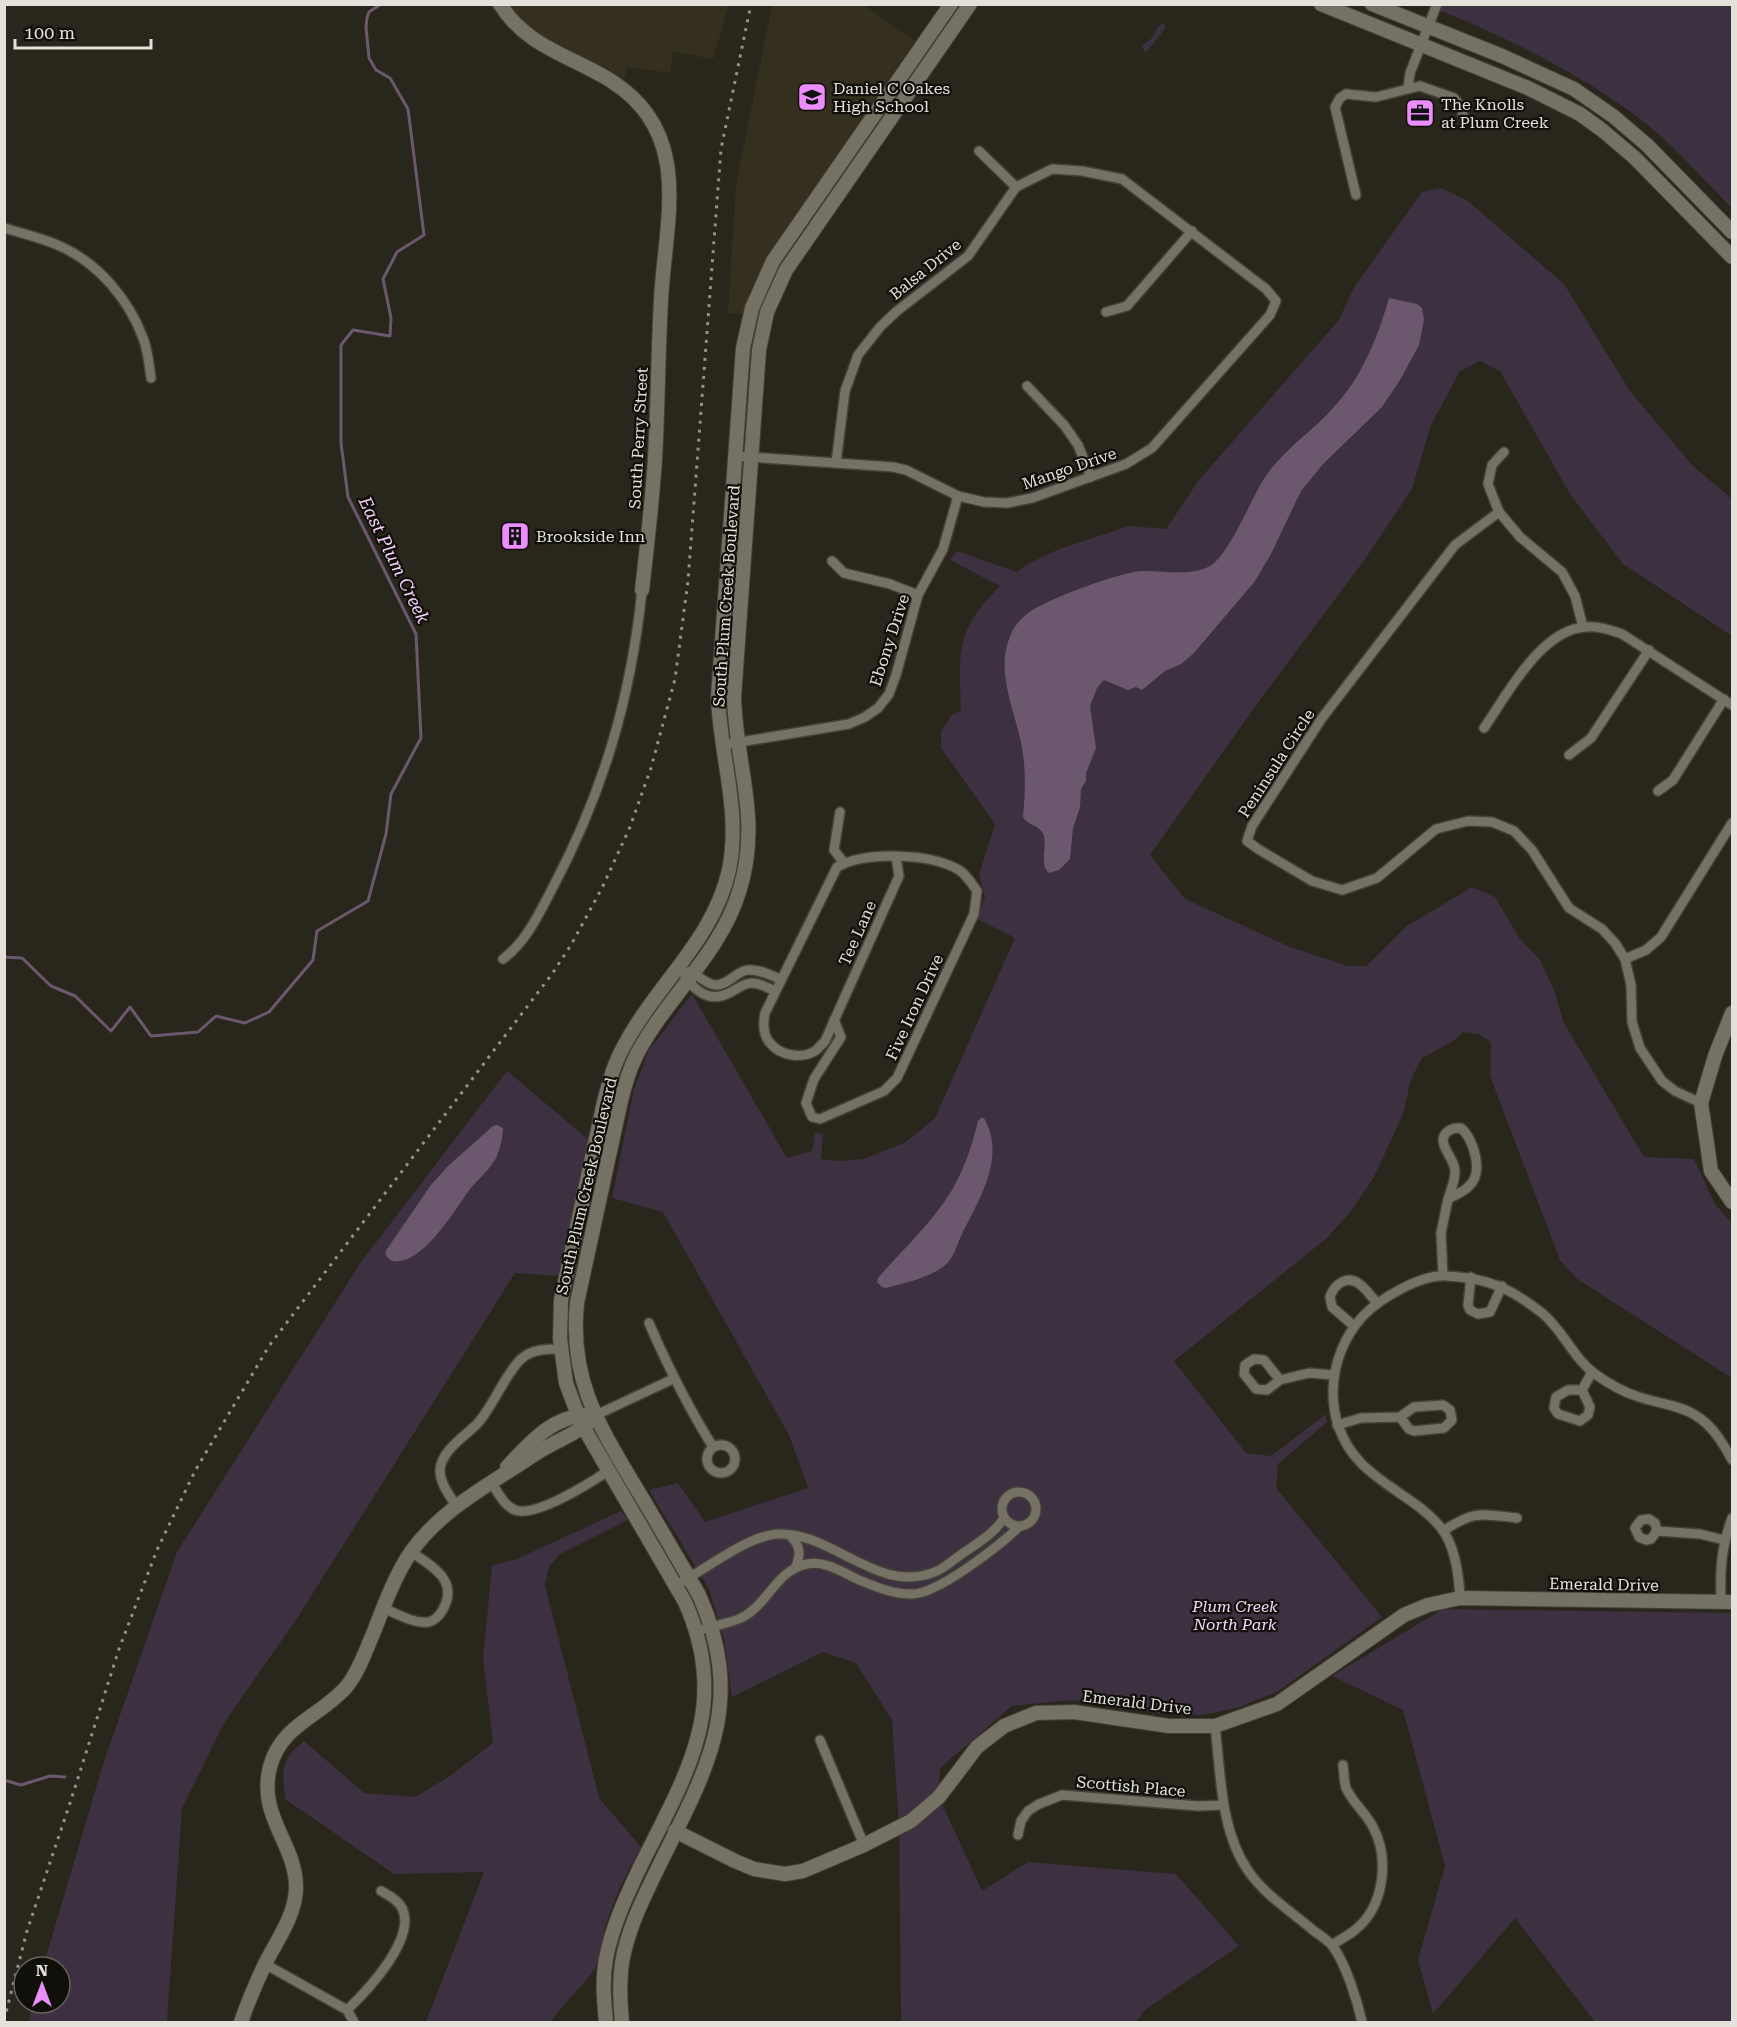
<svg xmlns="http://www.w3.org/2000/svg" width="1737" height="2027" font-family="'Roboto Serif',serif">
  <style>
    .built { fill: #342f1e }
    .green { fill: #3d3040 }
    .water { fill: #6b586e }
    .lines { fill: none; stroke-linecap: round; stroke-linejoin: round }
    .stream { stroke: #6b586e; stroke-width: 3 }
    .street-casing { stroke: #444139; stroke-width: 12 }
    .secondary-casing { stroke: #444139; stroke-width: 16 }
    .street { stroke: #757165; stroke-width: 9 }
    .secondary { stroke: #757165; stroke-width: 14 }
    .rail { stroke: #949289; stroke-width: 3; stroke-dasharray: 3 6; stroke-linecap: butt }
    .labels { text-anchor: middle; stroke-width: 4.5; stroke-linejoin: round; paint-order: stroke }
    .poi-label { font-size: 16px; fill: #e3e1da; stroke: #100f0a; text-anchor: start }
    .street-label { font-size: 16px; fill: #e3e1da; stroke: #100f0a }
    .park-label { font-size: 16px; font-style: italic; fill: #f6d8fc; stroke: #100f0a }
    .water-label { font-size: 18px; font-style: italic; fill: #f7d1fd; stroke: #100f0a }
  </style>
  <rect width="100%" height="100%" fill="#29261b"/>
  <g class="built">
    <polygon points="500,5 729,5 713,59 673,52 670,73 628,67 621,87 549,49"/>
    <polygon points="772,5 864,5 915,41 773,247 756,278 742,314 728,313 736,185"/>
  </g>
  <g class="green">
    <path d="M1426 5H1732V208C1699 175 1664 134 1625 108 1564 65 1495 32 1426 5Z"/>
    <polygon points="1163,23 1166,27 1146,53 1143,49 1143,45 1152,38 1157,28"/>
    <path d="M1441 188 1468 201 1564 284 1630 391 1692 465 1732 499V636L1623 564 1570 494 1500 371 1480 361 1460 371 1431 425 1412 489 1365 559 1257 704 1150 855 1185 899 1290 947 1348 966H1366L1407 926 1472 887 1495 897 1520 939 1540 960 1554 990 1564 1023 1644 1157 1694 1159 1715 1204 1732 1224V1378L1577 1279 1560 1260 1490 1076 1491 1042 1479 1034 1463 1032 1452 1042 1422 1058 1411 1079 1403 1114 1374 1177 1351 1211 1327 1238 1174 1361 1246 1453 1271 1456 1326 1414 1327 1422 1278 1464 1276 1488 1382 1617 1277 1692 1237 1708 1202 1715 1157 1713 1073 1700 1012 1706 940 1768 939 1797 982 1891 1028 1862 1176 1874 1239 1946 1146 2009 1136 2022H901L899 1827 892 1720 856 1663 823 1652 732 1697 724 1638 709 1589 649 1490 678 1483 705 1522 808 1488 789 1435 663 1212 612 1198 634 1089 649 1050 692 994 787 1158 812 1151 815 1133 823 1134 821 1159 840 1161 863 1159 906 1142 935 1118 1015 938 977 919 985 897 979 874 995 824 941 748V731L952 715 961 710C959 650 955 631 1000 586L950 560 957 551 1017 572 1026 565 1059 549 1129 526 1166 529 1199 480 1339 320 1353 289 1422 192Z"/>
    <polygon points="507,1071 589,1140 561,1276 515,1273 296,1620 224,1723 182,1808 167,2022 29,2022 32,2003 60,2003 60,1967 43,1967 104,1761 177,1552 361,1262"/>
    <path d="M621 1511 628 1520 560 1554 549 1566 545 1585 599 1798 641 1847C627 1872 615 1897 606 1924 603 1933 599 1963 595 1968 583 1988 563 2002 551 2022H426L484 1872 394 1874 285 1799C283 1770 279 1761 304 1741L364 1793 415 1797 447 1778 493 1743 483 1658 492 1566 496 1564 517 1559Z"/>
    <polygon points="1443,1609 1732,1613 1732,2022 1595,2022 1515,1918 1433,2014 1418,1960 1445,1866 1403,1710 1332,1676"/>
  </g>
  <g class="water">
    <path d="M1389 298 1417 304 1422 308 1424 320 1419 345 1400 380 1382 407 1324 463 1301 491 1271 554 1255 581 1194 653 1181 664 1165 671 1142 690 1136 687 1128 690 1104 680 1097 688 1090 706 1096 748 1086 773V781L1081 789 1080 807 1073 828 1070 859 1059 870 1049 873C1039 864 1047 847 1044 836 1041 825 1028 826 1023 817 1025 796 1026 776 1023 754 1018 715 993 674 1011 634 1014 626 1021 619 1028 613 1045 600 1120 572 1142 571 1163 570 1190 577 1210 566 1228 556 1250 502 1262 482 1276 459 1295 444 1315 426 1330 413 1345 395 1356 378 1371 353 1381 326 1389 298Z"/>
    <path d="M981 1118H984C1007 1158 978 1201 961 1236 956 1247 953 1260 943 1267 927 1278 905 1283 886 1288L882 1287 877 1282 878 1278C903 1249 932 1223 952 1190 965 1168 972 1145 978 1121Z"/>
    <path d="M497 1125 503 1128C503 1137 500 1148 497 1156 491 1169 479 1178 470 1189 455 1210 426 1258 400 1261 392 1262 388 1260 385 1253L387 1249 431 1185 448 1166 493 1126Z"/>
  </g>
  <g class="lines">
    <g class="stream">
      <polyline points="4,957 22,958 51,986 75,996 111,1031 130,1007 151,1036 198,1032 216,1016 245,1023 269,1012 313,960 317,931 368,901 386,834 391,794 421,738 416,634 348,497 341,443 341,345 353,330 390,336 391,318 383,279 397,252 424,235 408,109 390,78 376,70 369,58 366,27 367,18 369,12 381,4"/>
      <polyline points="4,1780 21,1785 50,1776 65,1777"/>
    </g>
    <g class="street-casing">
      <g id="street">
        <polyline points="1408,88 1410,73 1437,4"/>
        <polyline points="979,151 1016,187"/>
        <polyline points="1356,195 1335,107 1340,98 1346,94 1376,97 1420,86 1454,98 1462,108 1463,116"/>
        <path d="M4 228C24 234 43 238 62 247 99 264 129 300 143 338 148 350 149 365 151 378"/>
        <polyline points="1106,312 1127,306 1192,231"/>
        <polyline points="1027,386 1064,425 1078,445 1091,477"/>
        <polyline points="1504,452 1492,465 1488,484 1499,512 1520,537 1562,572 1575,596 1583,627"/>
        <polyline points="735,456 893,467 906,470 958,496 984,502 1007,503 1032,498 1126,464 1152,448 1270,315 1276,301 1266,289 1122,179 1082,171 1052,169 1016,187 968,256 897,311 880,327 858,355 845,391 836,463"/>
        <polyline points="1499,512 1455,545 1322,718 1252,826 1247,841 1258,849 1312,881 1342,890 1377,878 1436,829 1468,821 1492,822 1514,831 1532,850 1569,908 1602,929 1615,943 1625,959 1631,985 1632,1022 1640,1048 1662,1081 1675,1091 1701,1103"/>
        <polyline points="832,561 844,573 890,584 918,595"/>
        <path d="M1484 728C1507 695 1541 629 1586 627 1599 626 1610 630 1622 634L1732 705"/>
        <polyline points="722,745 849,724 865,717 878,708 889,694 896,675 918,595 943,549 958,496"/>
        <polyline points="1569,755 1591,738 1649,650"/>
        <polyline points="1658,791 1673,780 1724,699"/>
        <polyline points="840,812 834,850 844,863"/>
        <path d="M503 959C526 942 539 914 552 889 603 793 631 698 642 590"/>
        <polyline points="1625,959 1646,950 1661,937 1732,823"/>
        <path d="M679 966C690 986 706 1006 731 992 737 989 744 983 752 983 760 983 768 988 775 991"/>
        <path d="M690 971C697 975 706 984 715 985 728 986 736 971 748 970 759 969 770 975 780 979"/>
        <path d="M834 1020 841 1037 814 1079 806 1103 812 1117 820 1119 884 1091 897 1078 974 914 977 891C972 884 966 874 959 870 930 853 866 851 837 867L765 1013C763 1023 763 1036 771 1044 781 1056 802 1059 815 1051 818 1049 822 1044 825 1041L899 876 896 857"/>
        <path d="M1443 1275 1441 1233 1448 1199C1455 1195 1464 1192 1469 1186 1484 1173 1474 1139 1461 1128 1455 1128 1452 1128 1447 1132 1435 1143 1455 1158 1455 1171 1455 1181 1451 1190 1448 1199"/>
        <polyline points="1471,1277 1468,1305 1470,1310 1478,1314 1490,1312 1502,1286"/>
        <path d="M649 1323C668 1367 688 1407 713 1447"/>
        <path d="M1354 1326 1332 1307 1330 1297C1332 1291 1336 1285 1342 1282 1357 1274 1368 1293 1377 1303"/>
        <polyline points="1280,1380 1267,1390 1256,1389 1244,1374 1245,1365 1254,1359 1264,1360 1280,1380 1309,1373 1334,1375"/>
        <polyline points="1582,1390 1590,1407 1588,1415 1580,1421 1558,1414 1554,1408 1556,1397 1568,1390 1582,1390 1592,1372"/>
        <polyline points="594,1416 673,1379"/>
        <polyline points="1337,1425 1361,1418 1400,1417 1409,1429 1414,1431 1444,1428 1452,1420 1450,1410 1443,1405 1414,1407 1400,1417"/>
        <circle cx="721" cy="1459" r="14"/>
        <path d="M491 1482C498 1492 504 1506 515 1510 535 1518 590 1483 608 1471"/>
        <circle cx="1019" cy="1509" r="17"/>
        <path d="M457 1507C450 1496 440 1484 440 1470 441 1451 465 1436 477 1424 493 1407 505 1374 521 1359 532 1349 547 1349 561 1349"/>
        <path d="M1443 1531C1475 1510 1481 1514 1517 1518"/>
        <polyline points="1657,1531 1651,1539 1646,1540 1639,1537 1635,1528 1641,1520 1649,1519 1655,1523 1657,1531 1700,1534 1724,1540"/>
        <path d="M790 1536C801 1546 801 1555 795 1568"/>
        <path d="M675 1586C703 1571 747 1536 777 1534 833 1531 879 1597 937 1571 944 1568 952 1561 959 1556 976 1544 993 1535 1004 1518"/>
        <path d="M1460 1598C1459 1576 1455 1547 1442 1529 1420 1501 1385 1488 1361 1463 1321 1422 1326 1356 1363 1316 1380 1298 1422 1274 1447 1276 1488 1278 1510 1288 1542 1313 1563 1330 1573 1358 1595 1374 1609 1384 1623 1392 1639 1397 1657 1403 1679 1405 1695 1415 1712 1425 1723 1443 1732 1460"/>
        <path d="M1721 1602C1720 1570 1721 1548 1732 1518"/>
        <path d="M383 1608C395 1613 414 1624 428 1622 434 1621 439 1616 442 1611 460 1581 433 1567 411 1552"/>
        <path d="M697 1631C711 1626 728 1624 741 1618 768 1605 776 1570 807 1564 825 1560 844 1573 859 1580 876 1587 892 1594 912 1594 938 1594 999 1546 1019 1527"/>
        <path d="M1215 1726C1221 1775 1220 1831 1249 1872 1266 1896 1292 1912 1314 1931 1320 1935 1327 1940 1332 1945 1346 1964 1357 2000 1362 2022"/>
        <polyline points="820,1740 864,1845"/>
        <polyline points="1018,1835 1021,1821 1028,1811 1039,1804 1062,1795 1198,1806 1224,1805"/>
        <path d="M1332 1945C1339 1940 1348 1936 1355 1930 1384 1907 1390 1859 1373 1827 1366 1813 1352 1802 1346 1788 1344 1782 1344 1772 1343 1765"/>
        <polyline points="265,1964 347,2010 354,2022"/>
        <path d="M347 2010C368 1990 417 1938 402 1908 398 1900 388 1895 381 1891"/>
      </g>
    </g>
    <g class="secondary-casing">
      <g id="secondary">
        <path d="M500 4C535 62 608 59 647 114 657 128 664 146 667 164 674 207 663 257 661 300 658 353 658 406 655 459 652 503 647 547 642 590"/>
        <polyline points="1321,4 1528,88 1580,114 1602,130 1635,158 1732,257"/>
        <polyline points="1372,4 1502,56 1574,89 1613,116 1647,145 1732,232"/>
        <polyline points="1732,1013 1715,1056 1701,1103 1711,1171 1732,1202"/>
        <path d="M507 1467C530 1443 551 1417 586 1415"/>
        <polyline points="675,1831 735,1861 754,1869 785,1874 803,1871 864,1845 911,1821 939,1797 977,1747 1004,1726 1036,1713 1074,1712 1169,1726 1215,1726 1277,1704 1404,1615 1428,1605 1460,1598 1732,1602"/>
        <path d="M241 2022C248 2002 256 1983 265 1964 277 1940 295 1916 296 1889 297 1844 257 1817 270 1767 281 1724 322 1716 347 1686 359 1671 365 1652 373 1634 384 1606 394 1577 411 1552 436 1516 476 1492 512 1469 524 1462 535 1453 547 1447 561 1439 577 1433 590 1422"/>
        <path d="M606 2022C604 2001 602 1980 606 1959 612 1926 627 1895 641 1865 687 1773 731 1705 685 1602L581 1423 566 1383 560 1339 561 1300 604 1102C609 1083 614 1063 624 1046 656 985 714 939 729 870 741 811 720 756 718 697L743 348 752 308 773 261 951 4"/>
        <path d="M622 2022C620 2003 619 1983 622 1963 627 1932 641 1903 655 1874 703 1775 749 1707 699 1595 679 1561 659 1526 638 1491 600 1427 569 1381 577 1303L620 1105C624 1087 629 1070 637 1054 667 997 720 954 739 892 762 819 736 768 734 697L759 350 767 312 786 270 970 4"/>
      </g>
    </g>
    <use href="#street" class="street"/>
    <use href="#secondary" class="secondary"/>
    <polyline class="rail" points="4,2020 27,1931 71,1800 119,1649 157,1550 195,1471 269,1346 552,974 571,945 602,888 630,827 651,768 675,679 688,581 721,149 751,4"/>
  </g>
  <defs>
    <g id="school-square" transform="scale(1.5)"><rect x="-9" y="-9" width="18" height="18" rx="4" fill="#eb8dfc" stroke="#100f0a"/><path d="M0-5L7-2L0 1L-7-2ZM-4 1L0 2.5L4 1V4Q0 6-4 4Z" fill="#111"/></g>
    <g id="office-square" transform="scale(1.5)"><rect x="-9" y="-9" width="18" height="18" rx="4" fill="#eb8dfc" stroke="#100f0a"/><path d="M-6-3h4V-5.5h4V-3h4V5H-6ZM-1-4.5V-3h2v-1.5ZM-6 0V1H6V0Z" fill="#111"/></g>
    <g id="building-square" transform="scale(1.5)"><rect x="-9" y="-9" width="18" height="18" rx="4" fill="#eb8dfc" stroke="#100f0a"/><path d="M-4-6H4V6H1V3H-1V6H-4ZM-2.5-4.3h1.7v1.8h-1.7ZM.8-4.3h1.7v1.8H.8ZM-2.5-1h1.7V.8h-1.7ZM.8-1h1.7V.8H.8Z" fill="#111"/></g>
  </defs>
  <g fill-rule="evenodd">
    <use href="#school-square" x="812" y="97"/>
    <use href="#office-square" x="1420" y="113"/>
    <use href="#building-square" x="515" y="536"/>
  </g>
  <g class="labels">
    <g class="poi-label">
      <text x="833" y="94">Daniel C Oakes<tspan x="833" dy="18">High School</tspan></text>
      <text x="1441" y="110">The Knolls<tspan x="1441" dy="18">at Plum Creek</tspan></text>
      <text x="536" y="542">Brookside Inn</text>
    </g>
    <g class="street-label">
      <text transform="translate(925 269) rotate(-39)" y="6">Balsa Drive</text>
      <text transform="translate(638 438) rotate(-87)" y="6">South Perry Street</text>
      <text transform="translate(1069 468) rotate(-19)" y="6">Mango Drive</text>
      <text transform="translate(726 596) rotate(-86)" y="6">South Plum Creek Boulevard</text>
      <text transform="translate(889 640) rotate(-72)" y="6">Ebony Drive</text>
      <text transform="translate(1276 763) rotate(-57)" y="6">Peninsula Circle</text>
      <text transform="translate(857 933) rotate(-66)" y="6">Tee Lane</text>
      <text transform="translate(914 1007) rotate(-65)" y="6">Five Iron Drive</text>
      <text transform="translate(586 1186) rotate(-77)" y="6">South Plum Creek Boulevard</text>
      <text transform="translate(1604 1584) rotate(1)" y="6">Emerald Drive</text>
      <text transform="translate(1137 1702) rotate(7)" y="6">Emerald Drive</text>
      <text transform="translate(1131 1786) rotate(5)" y="6">Scottish Place</text>
    </g>
    <g class="park-label">
      <text x="1235" y="1612">Plum Creek<tspan x="1235" dy="18">North Park</tspan></text>
    </g>
    <g class="water-label">
      <text transform="translate(394 560) rotate(64)" y="6">East Plum Creek</text>
    </g>
  </g>
  <rect width="1737" height="2027" fill="none" stroke="#e3e1da" stroke-width="12"/>
  <g transform="translate(42 1985)"><circle r="28" fill="#100f0a" stroke="#64635d" stroke-width="1.5"/>
  <path d="M0-4.5L10 22L0 15L-10 22Z" fill="#eb8dfc"/>
  <text y="-9" font-size="16" font-weight="bold" text-anchor="middle" fill="#e3e1da">N</text>
  </g>
  <path d="M15 39v9h136v-9" fill="none" stroke="#e3e1da" stroke-width="3"/>
  <text x="24" y="39" font-size="18" fill="#e3e1da" stroke="#100f0a" stroke-width="4.5" paint-order="stroke">100 m</text>
</svg>
